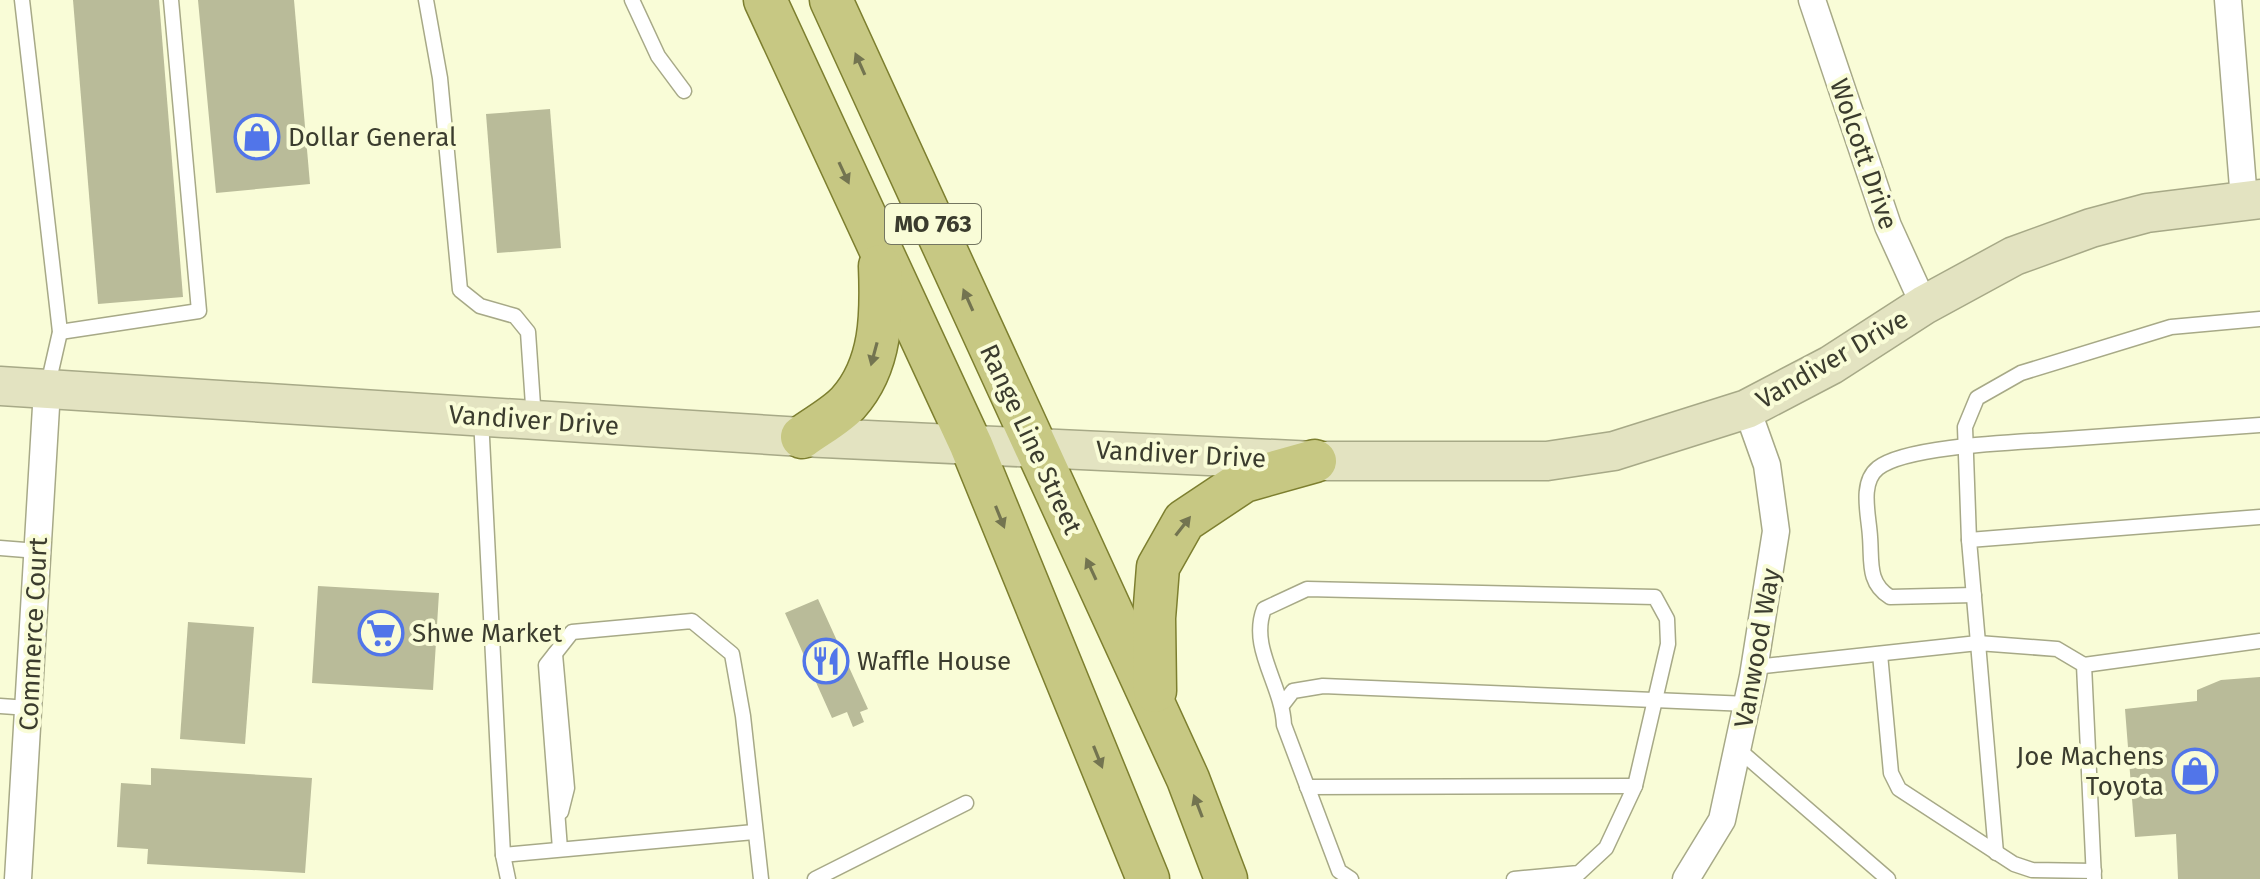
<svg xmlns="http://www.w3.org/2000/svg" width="2260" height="879" font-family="'Fira Sans',sans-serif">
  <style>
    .building { fill: #b9bb99 }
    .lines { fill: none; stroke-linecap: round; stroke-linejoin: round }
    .lane-casing { stroke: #a7a987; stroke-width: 17 }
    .street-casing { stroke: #a7a987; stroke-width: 29 }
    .secondary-casing { stroke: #a7a987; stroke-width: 41 }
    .primary-casing { stroke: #7d7f2f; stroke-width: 45 }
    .lane { stroke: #fff; stroke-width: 14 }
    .street { stroke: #fff; stroke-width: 26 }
    .secondary { stroke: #e3e3c1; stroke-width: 38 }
    .primary { stroke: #c7c883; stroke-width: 42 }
    .oneway { fill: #737450 }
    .labels { text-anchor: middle; stroke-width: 8; stroke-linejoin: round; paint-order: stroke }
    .shield { fill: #f9fcd7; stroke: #747661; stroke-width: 2 }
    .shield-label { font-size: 24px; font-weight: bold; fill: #3b3c2e }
    .poi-label { font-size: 26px; fill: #3b3c2e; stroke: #f9fcd7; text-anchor: start }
    .street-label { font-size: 26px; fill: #3b3c2e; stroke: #f9fcd7 }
  </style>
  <rect width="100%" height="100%" fill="#f9fcd7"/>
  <g class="building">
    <polygon points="73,0 159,0 183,297 98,304"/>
    <polygon points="198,0 294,0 310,184 216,193"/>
    <polygon points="550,109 561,248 497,253 486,114"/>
    <polygon points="318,586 439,593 433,690 312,683"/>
    <polygon points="818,599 868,709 860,712 864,722 853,727 847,712 832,718 785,613"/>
    <polygon points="188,622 254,627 245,744 180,739"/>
    <polygon points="2260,677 2260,879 2178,879 2176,834 2135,837 2125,709 2197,701 2197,690 2221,680"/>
    <polygon points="151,768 312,778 305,873 147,864 148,849 117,847 121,783 151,785"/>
  </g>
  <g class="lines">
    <g class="lane-casing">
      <g id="lane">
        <polyline points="22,0 60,332 47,389"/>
        <polyline points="426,0 440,78 460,290 480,306 515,316 528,332 534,420"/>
        <polyline points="632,0 658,56 684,91"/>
        <polyline points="60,332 199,311 171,0"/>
        <polyline points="481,418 503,855 508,879"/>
        <polyline points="1969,540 1965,427 1977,398 2021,373 2171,327 2260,319"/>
        <polyline points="0,548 38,551"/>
        <path d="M1974 595 1890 597C1867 583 1872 561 1870 537 1869 516 1859 483 1878 468 1907 445 2024 442 2065 439 2130 434 2195 430 2260 425"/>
        <polyline points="555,654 567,788 561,812"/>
        <polyline points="1880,654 1891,773 1899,789 2014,864 2032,870 2094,871"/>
        <polyline points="2084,665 2260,641"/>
        <polyline points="1755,667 1978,643 1969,540 2260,517"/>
        <polyline points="1283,704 1293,691 1323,686 1748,704"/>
        <polyline points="0,706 29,708"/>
        <polyline points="1739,750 1888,879"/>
        <polyline points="1307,787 1635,786"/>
        <polyline points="560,849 546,665 572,632 692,621 732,654 743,716 761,879"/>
        <polyline points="1996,853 1978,643 2057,649 2084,665 2094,879"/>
        <polyline points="503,855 754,832"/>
        <polyline points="815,879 966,803"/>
        <path d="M1351 879 1339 871 1284 725C1282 684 1249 648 1264 609L1307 589 1655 597 1667 619 1668 644 1635 786 1606 848 1579 873 1514 879"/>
      </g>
    </g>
    <g class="street-casing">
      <g id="street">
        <polyline points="1812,0 1888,226 1924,305"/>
        <polyline points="2228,0 2244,200"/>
        <polyline points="18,879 47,390"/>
        <polyline points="1686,879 1722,820 1753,676 1776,531 1767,465 1747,409"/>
      </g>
    </g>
    <g class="secondary-casing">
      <polyline id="secondary" points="0,386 802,437 1315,461 1547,461 1614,451 1747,409 1831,365 1924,305 2014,256 2091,228 2147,213 2260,199"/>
    </g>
    <g class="primary-casing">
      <g id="primary">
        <polyline points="765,0 971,445 1148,879"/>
        <polyline points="831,0 1188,779 1226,879"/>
        <path d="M802 437C817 426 836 416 848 403 882 365 882 314 880 266"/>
        <polyline points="1155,691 1154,618 1158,567 1184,521 1244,481 1315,461"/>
      </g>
    </g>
    <use href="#lane" class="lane"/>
    <use href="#street" class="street"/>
    <use href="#secondary" class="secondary"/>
    <use href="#primary" class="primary"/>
  </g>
  <defs><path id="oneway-solid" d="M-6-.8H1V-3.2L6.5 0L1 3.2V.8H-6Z" transform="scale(2)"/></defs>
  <g class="oneway">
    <use href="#oneway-solid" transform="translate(860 64) rotate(-114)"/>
    <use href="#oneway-solid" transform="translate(844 173) rotate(65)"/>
    <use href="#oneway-solid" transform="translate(968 300) rotate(-114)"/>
    <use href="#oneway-solid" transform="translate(874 354) rotate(105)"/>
    <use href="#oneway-solid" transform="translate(1000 517) rotate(68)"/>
    <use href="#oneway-solid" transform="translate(1183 526) rotate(-52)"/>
    <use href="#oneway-solid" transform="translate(1091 569) rotate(-115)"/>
    <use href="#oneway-solid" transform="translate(1098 757) rotate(68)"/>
    <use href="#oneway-solid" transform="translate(1198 806) rotate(-111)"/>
  </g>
  <defs>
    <g id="shop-ring" transform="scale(2.3)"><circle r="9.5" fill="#f9fcd7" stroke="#5175e9" stroke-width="1.5"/><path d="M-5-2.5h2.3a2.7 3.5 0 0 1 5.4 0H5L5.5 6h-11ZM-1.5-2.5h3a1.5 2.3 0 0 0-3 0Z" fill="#5175e9"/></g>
    <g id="supermarket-ring" transform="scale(2.3)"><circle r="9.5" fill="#f9fcd7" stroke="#5175e9" stroke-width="1.5"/><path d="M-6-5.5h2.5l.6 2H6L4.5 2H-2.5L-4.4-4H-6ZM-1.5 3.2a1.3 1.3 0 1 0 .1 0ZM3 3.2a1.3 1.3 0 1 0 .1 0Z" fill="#5175e9"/></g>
    <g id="restaurant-ring" transform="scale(2.3)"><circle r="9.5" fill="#f9fcd7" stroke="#5175e9" stroke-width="1.5"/><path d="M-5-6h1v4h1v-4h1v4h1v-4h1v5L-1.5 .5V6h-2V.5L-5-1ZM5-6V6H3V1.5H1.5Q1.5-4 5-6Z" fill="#5175e9"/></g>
  </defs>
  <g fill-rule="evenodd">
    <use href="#shop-ring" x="257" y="137"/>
    <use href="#supermarket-ring" x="381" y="633"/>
    <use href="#restaurant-ring" x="826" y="661"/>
    <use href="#shop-ring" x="2195" y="771"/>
  </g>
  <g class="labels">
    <rect class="shield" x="885" y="204" width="96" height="40" rx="6"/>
    <g class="shield-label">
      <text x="933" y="232">MO 763</text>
    </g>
    <g class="poi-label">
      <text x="288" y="146">Dollar General</text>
      <text x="412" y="642">Shwe Market</text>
      <text x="857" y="670">Waffle House</text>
      <text x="2164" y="765" text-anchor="end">Joe Machens<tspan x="2164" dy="30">Toyota</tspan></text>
    </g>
    <g class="street-label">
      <text transform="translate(1864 154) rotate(71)" y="9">Wolcott Drive</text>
      <text transform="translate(1832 359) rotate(-30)" y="9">Vandiver Drive</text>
      <text transform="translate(534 420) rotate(4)" y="9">Vandiver Drive</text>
      <text transform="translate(1031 439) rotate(65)" y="9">Range Line Street</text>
      <text transform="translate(1181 454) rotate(3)" y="9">Vandiver Drive</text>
      <text transform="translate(33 634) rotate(-87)" y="9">Commerce Court</text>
      <text transform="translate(1757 648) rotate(-80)" y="9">Vanwood Way</text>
    </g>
  </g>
</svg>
